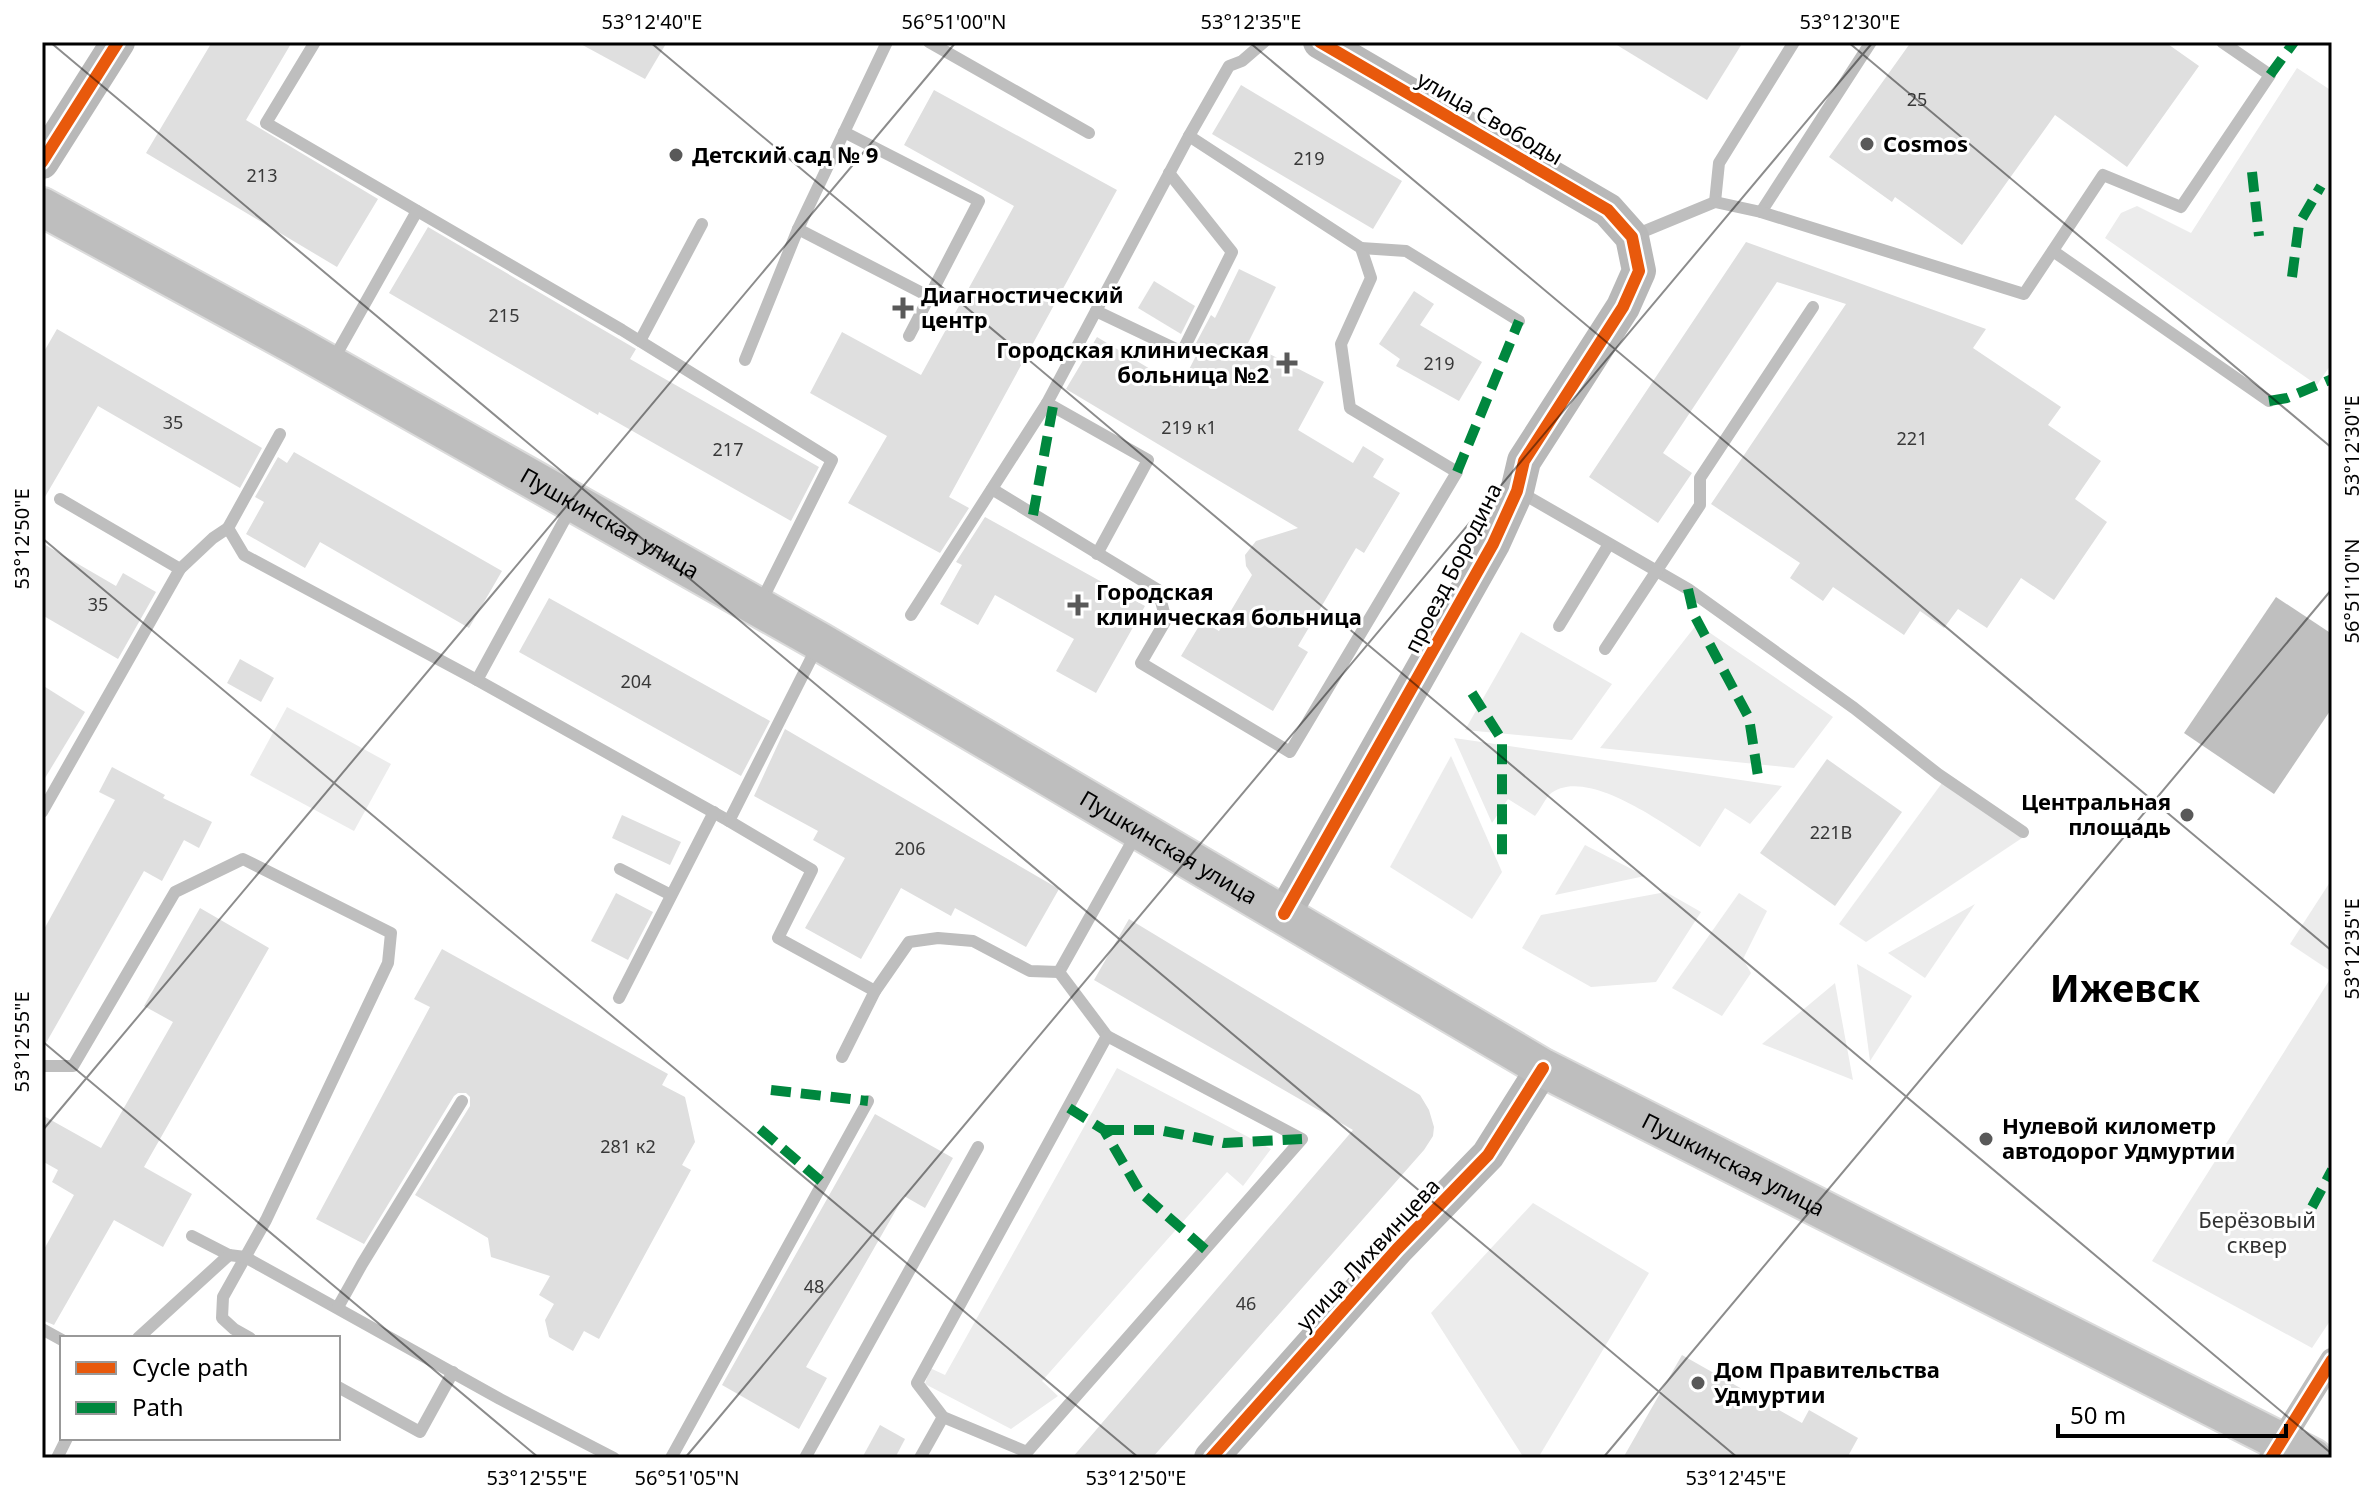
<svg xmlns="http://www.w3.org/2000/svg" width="2374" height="1500" font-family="'Noto Sans',sans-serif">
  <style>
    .green { fill: #ececec }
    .water { fill: #bfbfbf }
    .building { fill: #dfdfdf }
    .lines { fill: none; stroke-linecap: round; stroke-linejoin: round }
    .primary-casing { stroke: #dbdbdb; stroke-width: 42 }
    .lane { stroke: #bebebe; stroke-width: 12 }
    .street { stroke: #bebebe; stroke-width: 24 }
    .secondary { stroke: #b8b8b8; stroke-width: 34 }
    .primary { stroke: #bebebe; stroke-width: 38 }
    .quiet { stroke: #00873e; stroke-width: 10; stroke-dasharray: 20 10; stroke-linecap: butt }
    .cycleway-casing { stroke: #fff; stroke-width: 17 }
    .cycleway { stroke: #e8590c; stroke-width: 12 }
    .ticks { fill: none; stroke: #000; stroke-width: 2; stroke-opacity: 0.45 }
    .poi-dot { fill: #595959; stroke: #fff; stroke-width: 3 }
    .labels { text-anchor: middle; stroke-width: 6; stroke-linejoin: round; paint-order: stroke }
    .number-label { font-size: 18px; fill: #383838 }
    .street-label { font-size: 22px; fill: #000; stroke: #fff }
    .poi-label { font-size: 22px; font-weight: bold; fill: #000; stroke: #fff; text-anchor: start }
    .park-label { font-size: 22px; fill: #333; stroke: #fff }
    .town-label { font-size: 38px; font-weight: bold; fill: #000; stroke: #fff }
    .neatline { fill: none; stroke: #000; stroke-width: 3 }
    .ticks-label { font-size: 20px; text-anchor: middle; fill: #000 }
  </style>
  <rect width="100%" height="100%" fill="#fff"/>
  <g class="green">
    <polygon points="2297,68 2332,91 2332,363 2317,385 2105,238 2121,213 2137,206 2191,233"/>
    <polygon points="1697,624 1833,717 1794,768 1600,748"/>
    <polygon points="1521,632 1612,684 1572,740 1465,730"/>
    <polygon points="287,707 391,764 354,831 250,775"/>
    <path d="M1454 738 1782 786 1750 824 1725 808 1700 847C1669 828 1585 763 1549 795 1544 801 1540 810 1535 816L1508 799 1492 823Z"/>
    <polygon points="1451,756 1502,872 1472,919 1390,867"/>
    <polygon points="1942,783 2022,838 1866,942 1839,924"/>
    <polygon points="1585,845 1645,876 1555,895"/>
    <polygon points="2332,879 2332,972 2290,944"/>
    <polygon points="1666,892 1701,912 1656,982 1591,987 1522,948 1541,915"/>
    <polygon points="1739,893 1767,911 1743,959 1751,973 1722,1016 1672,988"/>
    <polygon points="1975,904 1925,978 1888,953"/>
    <polygon points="1857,964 1912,996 1870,1061"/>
    <polygon points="2332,976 2332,1318 2312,1348 2152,1261"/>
    <polygon points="1835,983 1853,1080 1762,1044"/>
    <polygon points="1117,1068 1271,1149 1243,1186 1227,1172 1042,1381 1058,1396 1011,1429 925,1384 930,1368 945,1375"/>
    <polygon points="1533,1203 1649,1273 1538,1458 1524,1458 1431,1313"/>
  </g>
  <polygon class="water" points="2276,597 2332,634 2332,708 2274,794 2184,733"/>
  <g class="building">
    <polygon points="212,42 292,42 246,120 378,199 337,267 146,153"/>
    <polygon points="577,42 667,42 645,79"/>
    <polygon points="1612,42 1743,42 1707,100"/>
    <polygon points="1911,42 2165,42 2199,66 2127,167 2055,115 1962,245 1895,197 1892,202 1829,157"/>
    <polygon points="1241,85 1402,181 1373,229 1212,134"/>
    <polygon points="934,90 1117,190 949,497 969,508 940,553 848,503 887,436 810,393 842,332 921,375 1014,206 904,145"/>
    <polygon points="428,227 636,349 630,359 819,467 791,521 599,412 598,415 389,293"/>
    <polygon points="1746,242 1986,329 1973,348 2061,407 2048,425 2101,461 2075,499 2107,522 2054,600 2021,578 1987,628 1958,609 1944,628 1920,611 1904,635 1833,587 1823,601 1790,578 1800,563 1711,504 1846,304 1777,282 1663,453 1692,473 1658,523 1589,477"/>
    <polygon points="1239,269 1276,287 1248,343 1324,382 1298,430 1353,463 1363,446 1384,459 1373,477 1400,493 1364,553 1356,548 1298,646 1308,652 1273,711 1181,656 1202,621 1219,631 1252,575 1246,566 1245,555 1256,541 1298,528 1066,389 1097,337 1180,387 1201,346 1196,343 1211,315 1215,318"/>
    <polygon points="1154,281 1195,306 1181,334 1138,308"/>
    <polygon points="1414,291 1434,304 1420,325 1482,362 1459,401 1396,366 1400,359 1379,344"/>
    <polygon points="57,329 262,448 240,488 98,406 42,502 42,355"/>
    <polygon points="294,452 502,571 469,628 320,542 305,568 246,534 264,502 255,497 278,457 287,463"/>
    <polygon points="985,517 1145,606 1096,693 1056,671 1074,639 995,595 978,625 940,604 962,565 956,562"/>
    <polygon points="42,543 116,586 123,573 156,592 118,659 42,615"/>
    <polygon points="549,598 770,721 741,776 519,652"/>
    <polygon points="240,659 274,678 261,702 227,683"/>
    <polygon points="42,685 85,712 42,783"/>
    <polygon points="785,729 1059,889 1026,947 955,908 951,916 901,888 861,959 805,928 845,858 813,840 818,831 754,796"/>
    <polygon points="1827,759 1902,812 1835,906 1760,853"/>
    <polygon points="112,767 165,795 163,798 212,822 199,848 184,840 162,881 144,871 42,1050 42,933 115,800 99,792"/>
    <polygon points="622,815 681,842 670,865 612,838"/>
    <polygon points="616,893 653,912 628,960 591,941"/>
    <polygon points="200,908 269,948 144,1167 192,1194 163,1247 114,1220 54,1325 42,1320 42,1253 74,1195 52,1182 58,1170 42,1161 42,1115 101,1148 173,1022 144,1006"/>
    <polygon points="1129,919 1420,1095 1429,1110 1434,1127 1433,1136 1424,1150 1152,1458 1072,1458 1353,1130 1094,980"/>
    <polygon points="442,949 668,1074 662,1085 685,1097 695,1142 682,1165 691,1170 599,1339 584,1331 573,1351 549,1337 545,1320 554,1304 539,1295 550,1276 491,1257 488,1238 415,1195 470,1106 470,1097 466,1093 458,1093 454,1096 364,1244 316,1219 430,1007 414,999"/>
    <polygon points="875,1114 953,1158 925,1208 904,1196 806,1367 827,1378 799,1429 722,1385"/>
    <polygon points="1682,1355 1802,1423 1809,1410 1858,1438 1847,1458 1623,1458"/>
    <polygon points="880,1425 905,1439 895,1458 862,1458"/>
  </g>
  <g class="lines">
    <g class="primary-casing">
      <g id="primary">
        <path id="s1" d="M42 207 295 345 820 642 1543 1068 2313 1458"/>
      </g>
    </g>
    <g class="lane">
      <polyline points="315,42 266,123 622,330 832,460 761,602"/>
      <polyline points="929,42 1089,133"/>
      <polyline points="844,132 979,201 909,336"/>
      <polyline points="1715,202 1719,163 1794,42"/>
      <polyline points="1761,212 1871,42"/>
      <polyline points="798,229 930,297"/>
      <polyline points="1635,235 1715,202 1761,212 2024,294 2103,175 2181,207 2270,75 2222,42"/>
      <polyline points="1361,248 1406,251 1519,321"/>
      <polyline points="2053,251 2269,401"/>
      <polyline points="1096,311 1182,352 1232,252 1169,173"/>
      <polyline points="640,341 702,224"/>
      <polyline points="745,360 798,229 887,42"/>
      <polyline points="332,362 417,211"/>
      <polyline points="280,434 228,528 244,555 477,680 572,506"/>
      <polyline points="992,489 1158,590 1166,620 1141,663 1290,752 1457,472 1350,408 1341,344 1371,278 1361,248 1189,136 1229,66 1242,61 1264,42"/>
      <polyline points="1520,492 1688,589 1854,708 1938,774 2023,832"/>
      <polyline points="1097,554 1148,460 1047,403 1189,136"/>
      <polyline points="180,569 213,538 228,528"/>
      <polyline points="911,615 1047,403"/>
      <polyline points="1559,626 1609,544"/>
      <polyline points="1605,649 1700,505 1700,478 1813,307"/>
      <polyline points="477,680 729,821 818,645"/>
      <polyline points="42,812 180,569 60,499"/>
      <polyline points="729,821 812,870 778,938 875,991 909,942 938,938 973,941 1030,971 1059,972 1137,833"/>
      <polyline points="620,869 671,895"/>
      <polyline points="1059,972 1107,1036"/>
      <polyline points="619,998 714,812"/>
      <polygon points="1107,1036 1302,1139 1027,1452 943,1417 917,1383"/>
      <polyline points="842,1057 875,991"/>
      <polyline points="42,1066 73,1066 175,892 243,859 391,933 388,963 266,1220 223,1297 222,1318 234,1329 250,1338"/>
      <polyline points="192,1236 229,1255 245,1257 500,1399 614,1458"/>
      <polyline points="338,1307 362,1264 462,1101"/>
      <polyline points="42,1329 62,1340"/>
      <polyline points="138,1338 229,1255"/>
      <polyline points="338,1387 420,1432 453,1372"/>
      <polyline points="57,1458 67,1438"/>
      <polyline points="671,1458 868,1101"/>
      <polyline points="805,1458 978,1147"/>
      <polyline points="920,1458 943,1417"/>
    </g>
    <polyline class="street" points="2271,1458 2332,1360"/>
    <g class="secondary">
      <polyline points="42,162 118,42"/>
      <polyline points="1284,914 1493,544 1517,491 1524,461 1623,307 1639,271 1632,237 1608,210 1320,42"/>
      <polyline points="1211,1458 1397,1249 1488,1155 1543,1068"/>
    </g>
    <use href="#primary" class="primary"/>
    <g class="quiet">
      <polyline points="2270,75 2294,42"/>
      <polyline points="2252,172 2259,236"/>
      <polyline points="2292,277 2299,224 2321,186"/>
      <polyline points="2269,401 2287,398 2332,379"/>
      <polyline points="1457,472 1519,321"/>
      <polyline points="1033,515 1053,406"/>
      <polyline points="1688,589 1694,615 1749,718 1758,776"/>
      <polyline points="1472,693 1502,740 1502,857"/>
      <polyline points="771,1090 868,1101"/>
      <polyline points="1069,1108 1104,1130 1140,1192 1206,1250"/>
      <polyline points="760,1129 823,1183"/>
      <polyline points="1104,1130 1159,1130 1224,1143 1302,1139"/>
      <polyline points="2312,1207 2332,1170"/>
    </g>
    <g class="cycleway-casing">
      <g id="cycleway">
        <polyline points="42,162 118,42"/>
        <polyline points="1284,914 1493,544 1517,491 1524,461 1623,307 1639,271 1632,237 1608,210 1320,42"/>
        <polyline points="1211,1458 1397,1249 1488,1155 1543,1068"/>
        <polyline points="2271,1458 2332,1360"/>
      </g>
    </g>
    <use href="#cycleway" class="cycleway"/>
  </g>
  <path class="ticks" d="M50 42 1738 1458M650 42 2332 1454M1249 42 2332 951M1848 42 2332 448M42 538 1139 1458M42 1041 539 1458M42 1131 956 42M685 1458 1873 42M1603 1458 2332 589"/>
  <g class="poi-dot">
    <circle cx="1867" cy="144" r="8"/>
    <circle cx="676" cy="155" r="8"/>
    <path d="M899 296h8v8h8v8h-8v8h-8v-8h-8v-8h8z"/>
    <path d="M1283 351h8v8h8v8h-8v8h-8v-8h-8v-8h8z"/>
    <path d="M1074 593h8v8h8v8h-8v8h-8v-8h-8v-8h8z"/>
    <circle cx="2187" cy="815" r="8"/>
    <circle cx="1986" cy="1139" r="8"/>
    <circle cx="1698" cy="1383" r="8"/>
  </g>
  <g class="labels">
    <g class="number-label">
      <text x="1917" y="106">25</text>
      <text x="1309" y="165">219</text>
      <text x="262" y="182">213</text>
      <text x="504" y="322">215</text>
      <text x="1439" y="370">219</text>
      <text x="173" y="429">35</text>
      <text x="1189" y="434">219 к1</text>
      <text x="1912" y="445">221</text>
      <text x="728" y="456">217</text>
      <text x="98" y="611">35</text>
      <text x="636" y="688">204</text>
      <text x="1831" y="839">221В</text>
      <text x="910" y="855">206</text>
      <text x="628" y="1153">281 к2</text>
      <text x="814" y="1293">48</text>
      <text x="1246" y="1310">46</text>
    </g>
    <g class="street-label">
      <text transform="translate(1490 118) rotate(30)" y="8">улица Свободы</text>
      <text dy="8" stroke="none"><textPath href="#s1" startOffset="650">Пушкинская улица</textPath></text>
      <text transform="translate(1453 568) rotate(-63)" y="8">проезд Бородина</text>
      <text dy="8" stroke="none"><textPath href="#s1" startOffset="1296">Пушкинская улица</textPath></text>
      <text dy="8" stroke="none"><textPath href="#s1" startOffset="1944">Пушкинская улица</textPath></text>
      <text transform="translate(1368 1254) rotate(-47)" y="8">улица Лихвинцева</text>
    </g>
    <g class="poi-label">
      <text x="1883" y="152">Cosmos</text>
      <text x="692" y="163">Детский сад № 9</text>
      <text x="921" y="303">Диагностический<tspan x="921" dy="25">центр</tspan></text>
      <text x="1269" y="358" text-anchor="end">Городская клиническая<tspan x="1269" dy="25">больница №2</tspan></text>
      <text x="1096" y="600">Городская<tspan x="1096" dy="25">клиническая больница</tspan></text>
      <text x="2171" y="810" text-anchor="end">Центральная<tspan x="2171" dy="25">площадь</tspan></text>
      <text x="2002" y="1134">Нулевой километр<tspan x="2002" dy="25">автодорог Удмуртии</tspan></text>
      <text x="1714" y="1378">Дом Правительства<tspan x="1714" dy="25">Удмуртии</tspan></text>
    </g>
    <g class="park-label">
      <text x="2257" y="1228">Берёзовый<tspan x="2257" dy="25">сквер</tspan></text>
    </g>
    <g class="town-label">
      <text x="2125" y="1002">Ижевск</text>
    </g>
  </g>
  <rect width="2374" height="1500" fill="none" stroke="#ffffff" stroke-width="88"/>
  <rect x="60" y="1336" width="280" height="104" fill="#ffffff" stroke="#999999" stroke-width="2"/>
  <rect x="76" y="1362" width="40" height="12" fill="#e8590c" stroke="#999999" stroke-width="2"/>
  <text x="132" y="1376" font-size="24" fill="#000000">Cycle path</text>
  <rect x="76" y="1402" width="40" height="12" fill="#00873e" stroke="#999999" stroke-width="2"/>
  <text x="132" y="1416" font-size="24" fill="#000000">Path</text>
  <path d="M2058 1424v12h228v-12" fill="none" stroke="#000000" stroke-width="4"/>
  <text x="2070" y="1424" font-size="24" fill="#000000" stroke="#ffffff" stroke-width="6" paint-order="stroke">50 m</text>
  <rect x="44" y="44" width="2286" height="1412" class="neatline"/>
  <g class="ticks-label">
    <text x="652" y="29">53°12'40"E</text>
    <text x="954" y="29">56°51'00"N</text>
    <text x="1251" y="29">53°12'35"E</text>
    <text x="1850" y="29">53°12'30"E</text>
    <text transform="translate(2352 446) rotate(-90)" y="7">53°12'30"E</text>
    <text transform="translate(22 539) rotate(-90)" y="7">53°12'50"E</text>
    <text transform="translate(2352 591) rotate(-90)" y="7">56°51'10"N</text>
    <text transform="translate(2352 949) rotate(-90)" y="7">53°12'35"E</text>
    <text transform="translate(22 1042) rotate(-90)" y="7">53°12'55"E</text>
    <text x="537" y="1485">53°12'55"E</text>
    <text x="687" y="1485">56°51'05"N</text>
    <text x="1136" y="1485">53°12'50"E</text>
    <text x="1736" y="1485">53°12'45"E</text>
  </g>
</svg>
